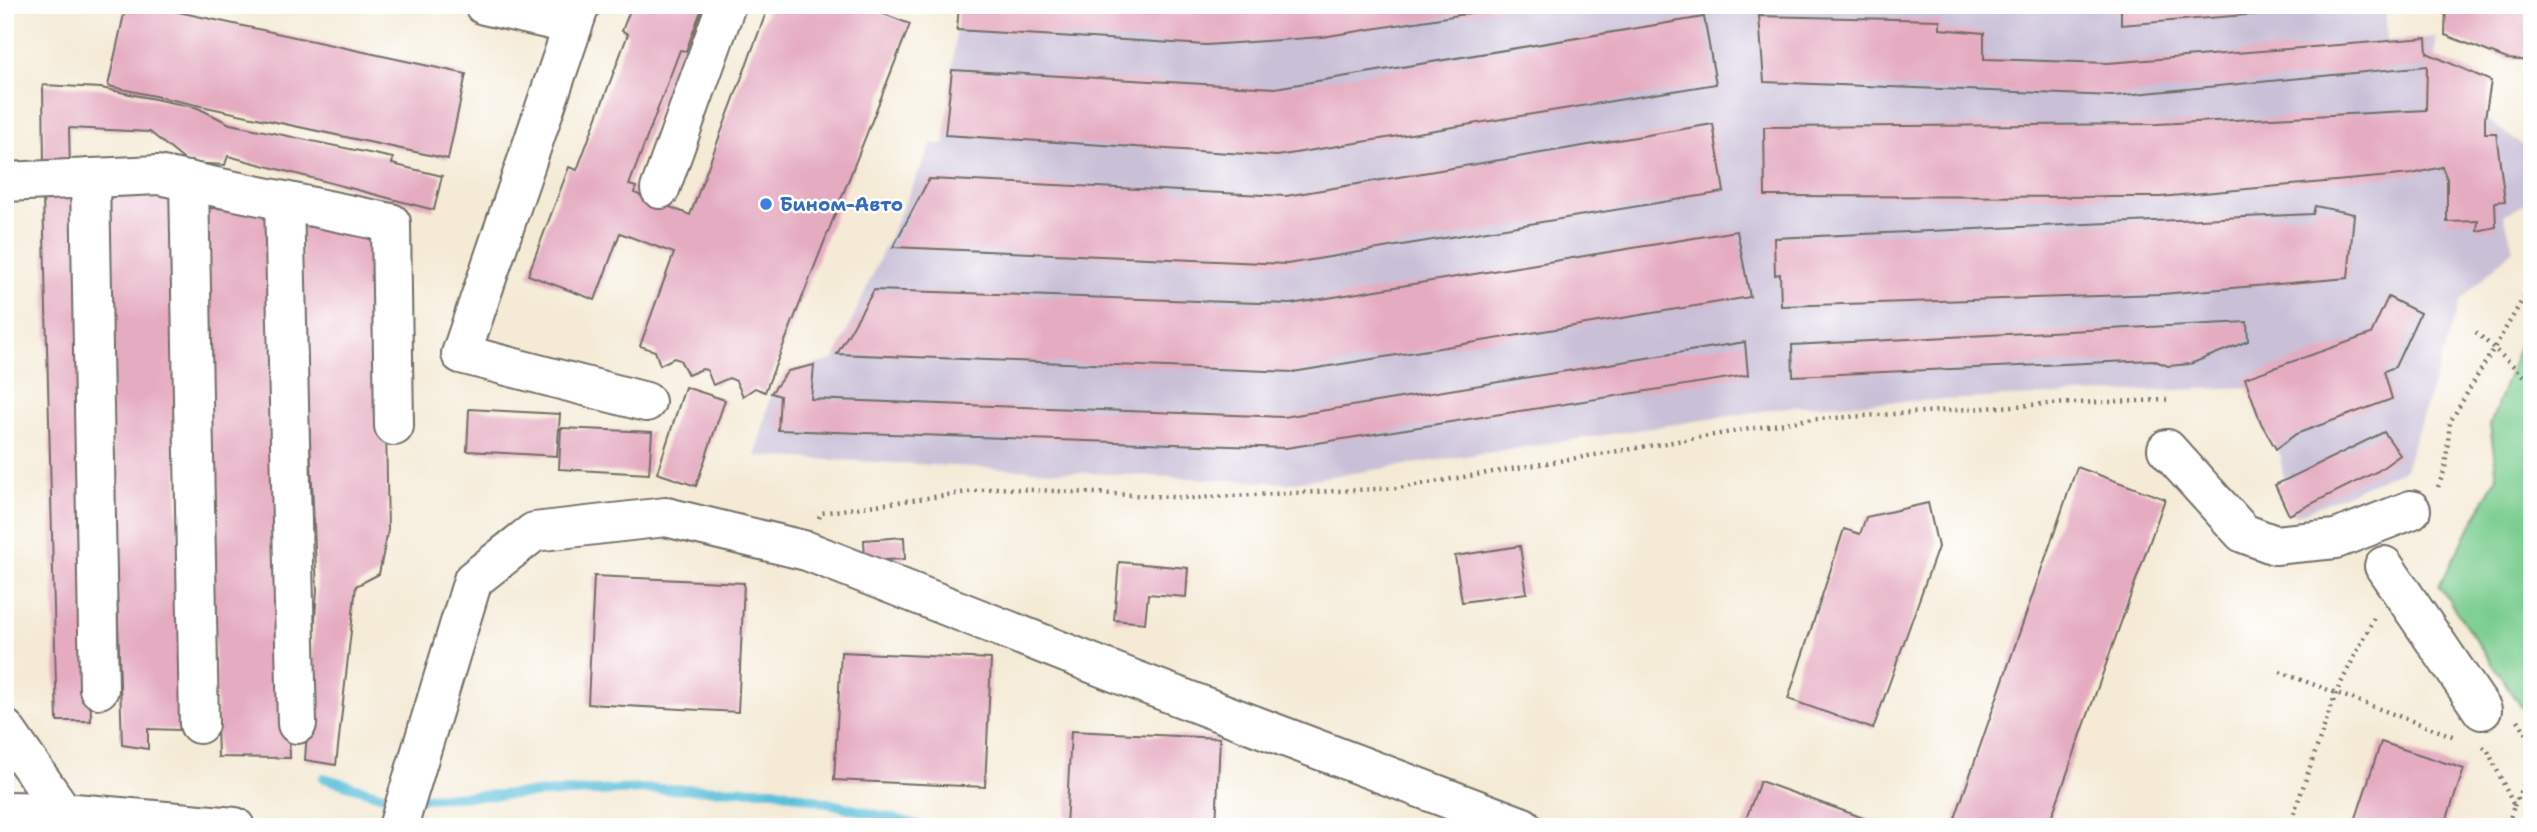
<svg xmlns="http://www.w3.org/2000/svg" width="2537" height="832" font-family="'Shantell Sans',sans-serif">
  <style>
    .industrial { fill: #c9bfd7 }
    .green { fill: #7acd8f; stroke: #527c5d; stroke-width: 2 }
    .lines { fill: none; stroke-linecap: round; stroke-linejoin: round }
    .stream { stroke: #5cc0da; stroke-width: 10 }
    .building { fill: #e5acc1 }
    .minor-casing { stroke: #716e66; stroke-width: 42 }
    .path { stroke: #716e66; stroke-width: 4.5; stroke-dasharray: 2 5; stroke-linecap: butt }
    .minor { stroke: #fff; stroke-width: 38 }
    .shop-dot { fill: #3f7fe0; stroke: #fff; stroke-width: 2.5 }
    .labels { text-anchor: middle; stroke-width: 5; stroke-linejoin: round; paint-order: stroke }
    .shop-label { font-size: 19px; font-weight: bold; fill: #366cbe; stroke: #fff; text-anchor: start }
  </style>
  <rect width="100%" height="100%" fill="#fff"/>
  <filter id="ink" filterUnits="userSpaceOnUse"><feTurbulence type="fractalNoise" baseFrequency=".0143" numOctaves="2"/><feDisplacementMap in="SourceGraphic" scale="14" xChannelSelector="R" yChannelSelector="G"/><feConvolveMatrix kernelMatrix="1 2 1 2 8 2 1 2 1" color-interpolation-filters="sRGB"/></filter>
  <filter id="wash" filterUnits="userSpaceOnUse"><feTurbulence type="fractalNoise" baseFrequency=".00686" numOctaves="4" result="noise"/><feDisplacementMap in="SourceGraphic" scale="28" xChannelSelector="R" yChannelSelector="G"/><feGaussianBlur stdDeviation="1.57" result="paint"/><feColorMatrix in="noise" values="0 0 0 0 0 0 0 0 0 0 0 0 0 0 0 0 0 1.4 0 .05"/><feComposite in="paint" operator="in"/></filter>
  <g filter="url(#wash)">
    <rect width="100%" height="100%" fill="#f4ead5"/>
    <polygon class="industrial" points="959,5 2385,5 2387,41 2436,37 2435,61 2485,118 2532,153 2532,200 2504,215 2513,249 2461,300 2405,469 2295,516 2284,487 2281,456 2261,423 2248,387 1795,406 1287,483 756,456 771,393 788,371 834,360 932,143 944,145"/>
    <polygon class="green" points="2532,311 2532,722 2439,586 2497,477 2490,425"/>
    <g class="lines">
      <g class="stream">
        <polyline points="324,778 383,796"/>
        <polyline points="423,798 645,789 774,790 927,827"/>
      </g>
    </g>
    <g id="blocks">
      <g class="building">
        <polygon points="126,5 146,5 466,74 448,159 108,86"/>
        <polygon points="632,5 703,5 686,51 680,50 629,185 636,187 634,193 690,215 769,5 860,5 910,24 765,392 755,388 743,396 736,381 729,378 713,385 707,370 702,369 688,375 680,360 674,358 660,365 655,351 640,346 674,253 620,233 595,300 528,275 569,167 577,170 628,34 622,31"/>
        <polygon points="959,5 1103,5 1207,11 1296,8 1296,5 1509,7 1322,37 1206,45 957,30"/>
        <polygon points="1950,5 2090,5 2090,8 1960,10"/>
        <polygon points="2121,5 2346,5 2346,7 2121,25"/>
        <polygon points="2446,5 2532,5 2532,61 2507,59 2445,35"/>
        <polygon points="1759,16 1940,20 1940,29 1984,33 1984,59 2108,63 2426,38 2427,53 2491,81 2485,118 2485,133 2496,133 2505,201 2495,202 2496,227 2477,231 2478,221 2447,222 2447,179 2442,167 2412,174 2160,197 1765,196 1764,127 2157,124 2426,110 2427,66 2114,96 1764,82"/>
        <polygon points="1704,17 1716,84 1277,156 945,135 952,70 1275,88"/>
        <polygon points="43,85 101,88 198,108 230,124 393,158 392,164 442,176 434,210 228,156 225,165 188,163 150,132 69,128 70,166 44,167"/>
        <polygon points="1713,124 1724,192 1287,264 893,247 929,179 1286,196"/>
        <polygon points="104,192 175,192 180,730 148,729 148,749 122,745"/>
        <polygon points="43,196 79,196 91,721 57,721"/>
        <polygon points="2315,206 2354,214 2348,278 2162,294 1781,306 1780,274 1775,275 1774,238 2313,214"/>
        <polygon points="201,208 269,209 290,758 218,757"/>
        <polygon points="300,226 382,230 388,530 379,574 356,586 336,765 305,760 317,590"/>
        <polygon points="1737,231 1750,297 1293,372 837,354 874,290 1291,304"/>
        <polygon points="2388,297 2420,313 2395,367 2384,371 2392,399 2296,434 2276,449 2261,423 2245,378 2371,334"/>
        <polygon points="2247,322 2248,341 2190,364 2168,366 2153,360 1793,376 1792,345"/>
        <polygon points="1745,342 1748,375 1286,448 778,430 780,396 771,393 788,371 814,365 811,399 1284,417"/>
        <polygon points="685,387 725,400 696,486 657,473"/>
        <polygon points="469,409 560,414 557,456 467,451"/>
        <polygon points="561,428 652,432 649,474 559,469"/>
        <polygon points="2384,432 2400,455 2378,471 2289,515 2275,485"/>
        <polygon points="2077,467 2165,499 2048,827 1952,827"/>
        <polygon points="1928,503 1938,547 1873,729 1788,699 1844,529 1860,534 1866,517"/>
        <polygon points="904,537 905,559 865,561 864,540"/>
        <polygon points="1520,546 1527,593 1462,602 1455,556"/>
        <polygon points="1119,562 1188,568 1186,597 1148,594 1145,623 1114,620"/>
        <polygon points="594,576 744,583 738,712 588,704"/>
        <polygon points="841,652 991,659 985,787 834,780"/>
        <polygon points="1071,731 1220,738 1216,827 1066,827"/>
        <polygon points="2381,742 2464,769 2444,827 2353,827"/>
        <polygon points="1760,781 1886,826 1886,827 1743,827"/>
      </g>
    </g>
  </g>
  <g filter="url(#ink)">
    <use href="#blocks" fill-opacity="0" stroke="#716e66" stroke-width="2"/>
    <g class="lines">
      <g class="minor-casing">
        <g id="minor">
          <polyline points="484,5 573,25"/>
          <polyline points="580,5 461,354 646,402"/>
          <polyline points="90,178 99,689"/>
          <polyline points="189,181 199,724"/>
          <polyline points="5,182 158,175 391,223 394,426"/>
          <polyline points="660,189 726,5"/>
          <polyline points="284,201 297,724"/>
          <polyline points="2167,449 2243,533 2275,545 2336,539 2411,510"/>
          <polyline points="2384,566 2482,710"/>
          <polyline points="5,729 63,812"/>
          <polyline points="5,811 63,812 235,827"/>
          <polyline points="398,827 473,580 534,532 666,517 807,551 1132,679 1523,827"/>
        </g>
      </g>
      <g class="path">
        <polyline points="2476,332 2532,383"/>
        <polyline points="2438,487 2445,469 2450,422 2532,284"/>
        <polyline points="819,518 821,513 996,488 1191,498 1398,488 1803,420 2045,404 2167,400"/>
        <polyline points="2280,672 2455,737"/>
        <polyline points="2518,720 2532,742"/>
        <polyline points="2483,747 2487,749 2514,806 2507,827"/>
        <polyline points="2514,806 2532,763"/>
        <polyline points="2289,827 2336,693 2374,618"/>
      </g>
      <use href="#minor" class="minor"/>
    </g>
  </g>
  <circle class="shop-dot" cx="766" cy="204" r="7"/>
  <g class="labels">
    <g class="shop-label">
      <text x="780" y="211">Бином-Авто</text>
    </g>
  </g>
  <rect width="2537" height="832" fill="none" stroke="#fff" stroke-width="28"/>
</svg>
